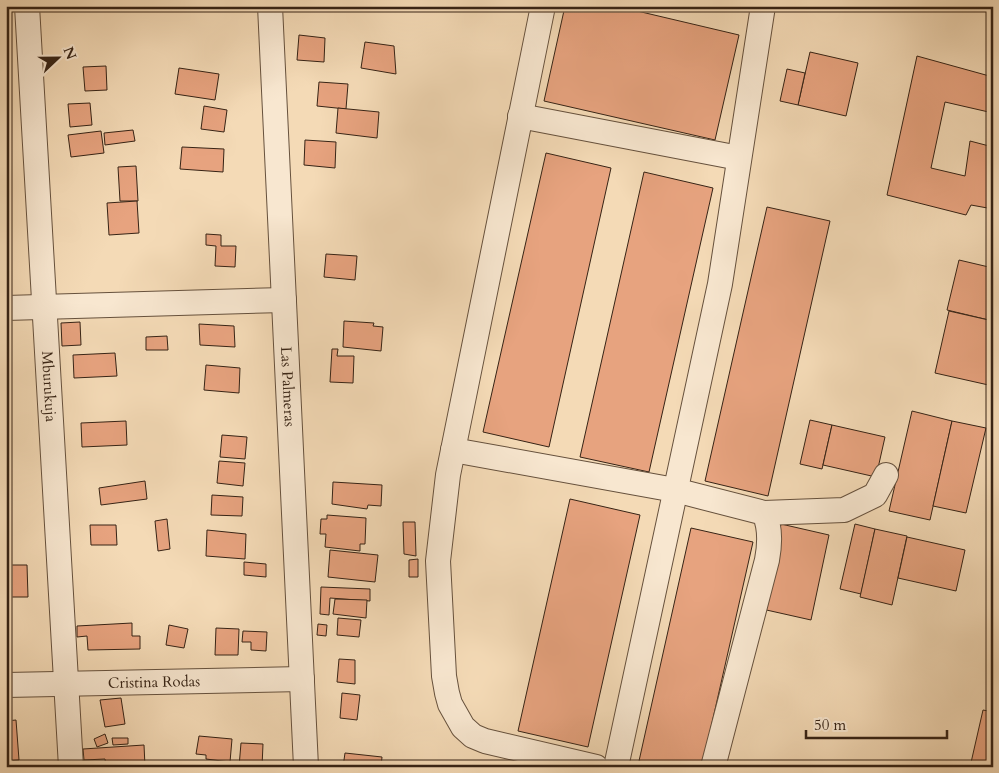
<svg xmlns="http://www.w3.org/2000/svg" width="999" height="773" font-family="Cardo,serif">
  <style>
    .building { fill: #e7a37f; stroke: #362315 }
    .lines { fill: none; stroke-linecap: round; stroke-linejoin: round }
    .minor-casing { stroke: #66513d; stroke-width: 26 }
    .minor { stroke: #f8e7d0; stroke-width: 24 }
    .labels { text-anchor: middle; stroke-width: 4; stroke-linejoin: round; paint-order: stroke }
    .street-label { font-size: 15px; fill: #362315; stroke: #f8e7d0 }
  </style>
  <rect width="100%" height="100%" fill="#f4dab6"/>
  <filter id="stains"><feTurbulence type="fractalNoise" baseFrequency=".004" numOctaves="4"/><feColorMatrix values="0 0 0 0 .2 0 0 0 0 .09 0 0 0 0 .02 0 0 0 .5 -.17"/></filter>
  <radialGradient id="worn" r=".72"><stop offset=".6" stop-color="#630" stop-opacity="0"/><stop offset="1" stop-color="#630" stop-opacity=".3"/></radialGradient>
  <g class="building">
    <polygon points="565,6 616,6 739,35 715,140 544,101"/>
    <polygon points="299,35 325,38 324,62 297,60"/>
    <polygon points="365,42 394,46 396,74 361,68"/>
    <polygon points="810,52 858,63 846,116 798,105"/>
    <polygon points="917,56 993,77 993,113 945,102 931,168 965,176 970,141 993,147 993,209 971,205 966,215 887,195"/>
    <polygon points="106,66 107,90 85,91 83,67"/>
    <polygon points="179,68 219,74 215,100 175,94"/>
    <polygon points="787,69 805,73 798,105 780,101"/>
    <polygon points="319,82 348,84 346,109 317,106"/>
    <polygon points="90,103 92,125 70,127 68,104"/>
    <polygon points="204,106 227,110 224,132 201,129"/>
    <polygon points="338,108 379,112 377,138 336,133"/>
    <polygon points="133,130 135,141 105,145 104,133"/>
    <polygon points="101,131 104,153 71,157 68,135"/>
    <polygon points="305,140 336,142 335,168 304,165"/>
    <polygon points="182,147 224,149 223,172 180,169"/>
    <polygon points="546,153 611,168 549,447 483,432"/>
    <polygon points="136,166 138,201 120,201 118,167"/>
    <polygon points="644,172 713,188 649,472 580,457"/>
    <polygon points="137,201 139,233 109,235 107,203"/>
    <polygon points="767,207 830,221 768,496 705,481"/>
    <polygon points="206,234 221,235 221,246 236,246 235,267 215,266 216,246 206,245"/>
    <polygon points="326,254 357,256 355,280 324,277"/>
    <polygon points="959,260 993,268 993,321 947,310"/>
    <polygon points="949,311 993,321 993,386 935,373"/>
    <polygon points="344,321 374,323 373,326 383,327 381,351 343,347"/>
    <polygon points="80,322 81,345 62,346 61,323"/>
    <polygon points="199,324 234,326 235,347 200,345"/>
    <polygon points="167,336 168,350 146,350 146,337"/>
    <polygon points="332,349 338,349 337,356 354,356 353,383 330,382"/>
    <polygon points="115,353 117,376 74,378 73,355"/>
    <polygon points="206,365 240,368 239,393 204,390"/>
    <polygon points="912,411 952,421 930,520 889,511"/>
    <polygon points="810,420 832,425 822,469 800,464"/>
    <polygon points="126,421 127,445 82,447 81,423"/>
    <polygon points="952,421 986,428 966,513 933,506"/>
    <polygon points="832,425 885,437 876,477 823,465"/>
    <polygon points="222,435 247,437 245,459 220,457"/>
    <polygon points="219,461 245,463 243,486 217,483"/>
    <polygon points="145,481 147,499 101,505 99,488"/>
    <polygon points="333,482 382,485 381,506 368,505 367,509 332,504"/>
    <polygon points="212,495 243,497 242,516 211,515"/>
    <polygon points="570,499 640,515 588,747 518,731"/>
    <polygon points="327,515 366,518 365,544 360,544 360,551 325,547 326,534 320,534 321,519 327,519"/>
    <polygon points="167,519 170,549 158,551 155,521"/>
    <polygon points="403,522 415,522 416,556 404,554"/>
    <polygon points="781,524 829,535 811,620 762,609"/>
    <polygon points="855,524 875,529 861,594 840,589"/>
    <polygon points="90,525 116,525 117,545 91,545"/>
    <polygon points="691,528 753,542 702,767 662,767 639,761"/>
    <polygon points="875,529 907,536 892,605 860,597"/>
    <polygon points="207,530 246,534 245,559 206,556"/>
    <polygon points="907,537 965,550 956,591 898,578"/>
    <polygon points="330,550 378,555 375,582 328,577"/>
    <polygon points="418,559 418,577 409,577 409,560"/>
    <polygon points="244,562 266,564 266,577 244,575"/>
    <polygon points="7,565 27,565 28,597 8,597"/>
    <polygon points="321,587 370,589 370,601 330,598 329,615 320,614"/>
    <polygon points="335,599 367,600 366,618 333,614"/>
    <polygon points="338,618 361,620 359,637 337,635"/>
    <polygon points="132,623 132,636 140,636 140,649 88,650 87,636 77,637 77,626"/>
    <polygon points="318,624 327,625 326,636 317,635"/>
    <polygon points="169,625 188,629 184,648 166,645"/>
    <polygon points="216,628 239,629 238,655 215,655"/>
    <polygon points="243,631 267,632 266,651 251,650 251,642 242,642"/>
    <polygon points="339,659 355,660 355,684 337,682"/>
    <polygon points="342,693 360,695 357,720 340,718"/>
    <polygon points="121,698 125,724 105,727 100,700"/>
    <polygon points="983,710 993,712 993,767 970,767"/>
    <polygon points="16,720 19,760 6,761 6,721"/>
    <polygon points="105,734 108,743 97,747 94,739"/>
    <polygon points="199,736 232,739 230,762 206,759 206,755 196,754"/>
    <polygon points="112,738 128,738 128,744 113,745"/>
    <polygon points="241,743 263,744 262,767 239,767"/>
    <polygon points="144,745 145,766 106,767 105,759 84,760 83,749"/>
    <polygon points="345,753 382,757 381,767 343,767"/>
  </g>
  <g class="lines">
    <g class="minor-casing">
      <g id="minor">
        <path id="s1" d="M27 6 71 767"/>
        <path id="s2" d="M270 6 306 767"/>
        <polyline points="543,6 448,475 438,561 444,676 447,693 450,704 463,727 473,736 485,741 596,767"/>
        <polyline points="520,116 739,158"/>
        <polyline points="6,308 284,300"/>
        <path d="M453 450 675 490 764 513C771 528 770 544 767 560L713 767"/>
        <polyline points="764,513 844,510 875,495 886,475"/>
        <path id="s3" d="M6 685 302 679"/>
        <polyline points="616,767 720,284 763,6"/>
      </g>
    </g>
    <use href="#minor" class="minor"/>
  </g>
  <g class="labels">
    <g class="street-label">
      <text dy="5" stroke="none"><textPath href="#s1" startOffset="381">Mburukuja</textPath></text>
      <text dy="5" stroke="none"><textPath href="#s2" startOffset="381">Las Palmeras</textPath></text>
      <text dy="5" stroke="none"><textPath href="#s3" startOffset="148">Cristina Rodas</textPath></text>
    </g>
  </g>
  <rect width="999" height="773" fill="none" stroke="#f4dab6" stroke-width="25"/>
  <rect x="8" y="8" width="984" height="758" fill="none" stroke="#362315" stroke-width="2.5"/>
  <rect x="12" y="12" width="974" height="748" fill="none" stroke="#362315"/>
  <g transform="translate(58 58) rotate(68)" stroke="#f8e7d0" stroke-width="4" paint-order="stroke">
  <path d="M0-4L9 19L0 12L-9 19Z" fill="#362315"/>
  <text y="-8" font-size="14" font-weight="bold" text-anchor="middle" fill="#362315">N</text>
  </g>
  <path d="M806 730v8h141v-8" fill="none" stroke="#362315" stroke-width="2.5"/>
  <text x="814" y="730" font-size="15" fill="#362315" stroke="#f8e7d0" stroke-width="4" paint-order="stroke">50 m</text>
  <rect width="100%" height="100%" filter="url(#stains)"/>
  <rect width="100%" height="100%" fill="url(#worn)"/>
</svg>
